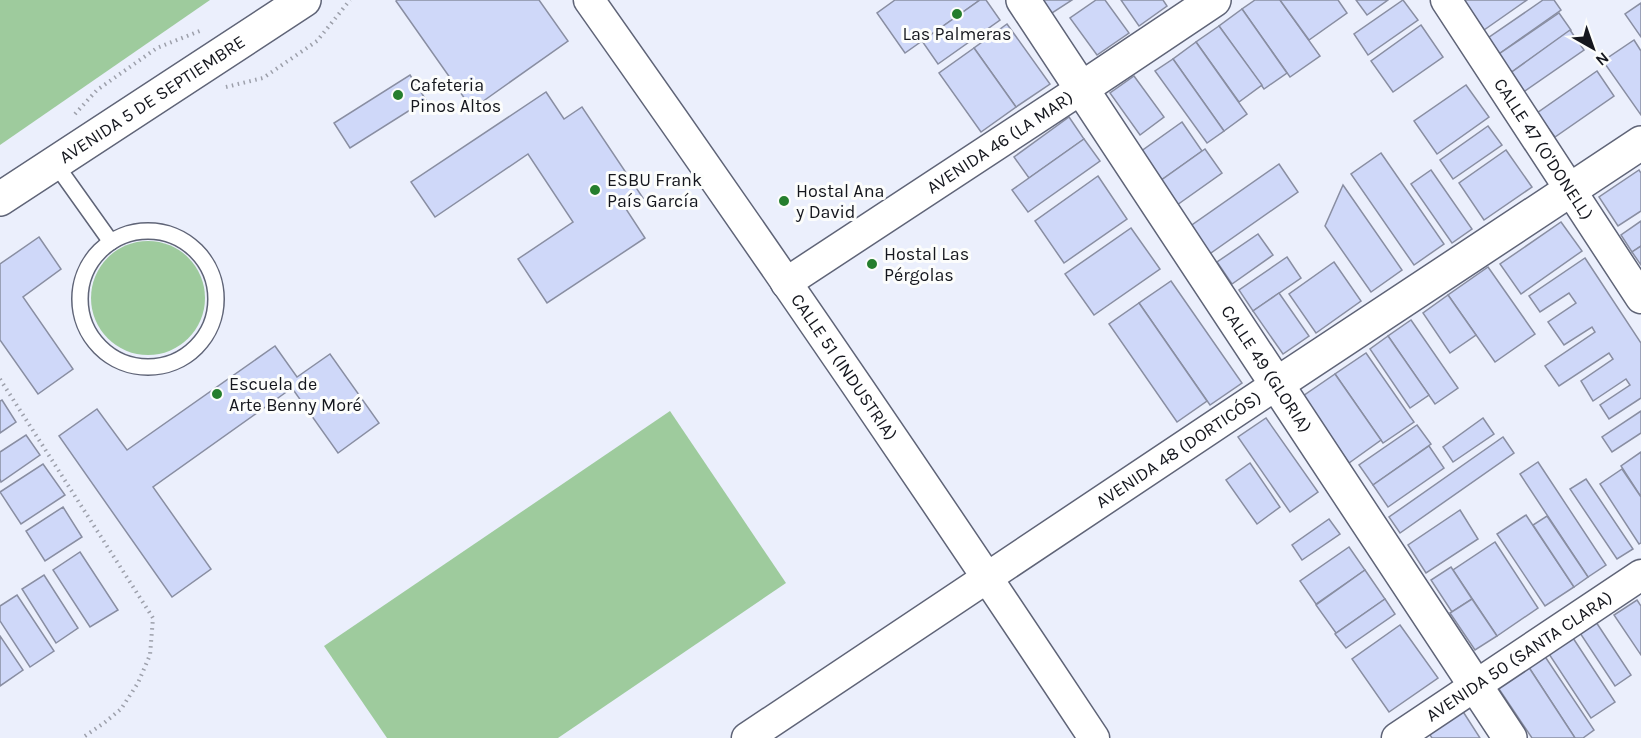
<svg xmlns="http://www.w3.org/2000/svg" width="1641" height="738" font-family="Karla,sans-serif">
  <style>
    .green { fill: #9ecb9d }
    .building { fill: #cfd8f9; stroke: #898ea2; stroke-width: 1.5 }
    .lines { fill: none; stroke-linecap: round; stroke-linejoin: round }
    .lane-casing { stroke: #5f6477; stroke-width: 18 }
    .street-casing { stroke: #5f6477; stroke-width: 33 }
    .secondary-casing { stroke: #5f6477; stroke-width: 36 }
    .primary-casing { stroke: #5f6477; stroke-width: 36 }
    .path { stroke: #9da0ab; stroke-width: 4; stroke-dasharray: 1.5 4.5; stroke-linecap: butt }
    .lane { stroke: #fff; stroke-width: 15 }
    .street { stroke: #fff; stroke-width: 30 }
    .secondary { stroke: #fff; stroke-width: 33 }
    .primary { stroke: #fff; stroke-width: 33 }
    .poi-dot { fill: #257e2d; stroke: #fcfdfc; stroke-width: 2 }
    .labels { text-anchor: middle; stroke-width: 6; stroke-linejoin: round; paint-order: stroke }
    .poi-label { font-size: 18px; fill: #15171e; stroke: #fcfdfc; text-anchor: start }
    .street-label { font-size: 18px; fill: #15171e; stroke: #fcfdfc }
  </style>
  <rect width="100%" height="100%" fill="#ebeffc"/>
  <g class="green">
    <polygon points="0,0 210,0 0,145"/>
    <circle cx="148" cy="298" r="57"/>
    <polygon points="670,411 786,583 558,738 387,738 324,646"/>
  </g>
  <g class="building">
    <polygon points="397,0 539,0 568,41 472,109 396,1"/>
    <polygon points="895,0 980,0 905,53 877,13"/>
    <polygon points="980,0 986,0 1000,20 938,64 922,41"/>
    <polygon points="1040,0 1072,0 1049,15"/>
    <polygon points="1096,0 1105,0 1129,33 1097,55 1070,18"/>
    <polygon points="1121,0 1163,0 1167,6 1139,26"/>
    <polygon points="1255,0 1280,0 1320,56 1290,77 1242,9"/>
    <polygon points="1280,0 1338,0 1347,13 1309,40"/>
    <polygon points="1356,0 1388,0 1367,15"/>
    <polygon points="1403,0 1418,20 1368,55 1354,34"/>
    <polygon points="1465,0 1527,0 1484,30 1464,1"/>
    <polygon points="1543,0 1554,0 1561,10 1496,56 1485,40"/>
    <polygon points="1641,3 1641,37 1625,14"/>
    <polygon points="1242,9 1287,73 1264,89 1219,26"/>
    <polygon points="1559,13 1571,30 1509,74 1496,56"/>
    <polygon points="1007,24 1050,84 1016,107 974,48"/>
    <polygon points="1421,25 1443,57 1393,92 1371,61"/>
    <polygon points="1219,26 1262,85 1239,102 1196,42"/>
    <polygon points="1570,30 1584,50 1522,93 1509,74"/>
    <polygon points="1634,40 1641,51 1641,115 1603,61"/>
    <polygon points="1196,42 1247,114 1224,131 1173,59"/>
    <polygon points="974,48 1016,107 981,132 939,73"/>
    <polygon points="1173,59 1224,131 1207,143 1155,71"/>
    <polygon points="1597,71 1614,96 1555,137 1537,113"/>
    <polygon points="410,75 426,100 350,148 334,123"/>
    <polygon points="1134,76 1164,117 1140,135 1110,93"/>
    <polygon points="1466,85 1489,117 1437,154 1414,121"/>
    <polygon points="546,92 564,119 582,107 643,198 626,209 645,238 547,303 518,259 573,222 528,154 435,217 411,182"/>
    <polygon points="1069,117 1084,139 1029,178 1014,157"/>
    <polygon points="1182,122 1202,151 1160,181 1140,152"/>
    <polygon points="1488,126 1502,145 1453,179 1440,160"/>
    <polygon points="1084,139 1100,161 1028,212 1012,190"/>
    <polygon points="1205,149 1222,173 1177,205 1160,181"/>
    <polygon points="1506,150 1532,187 1484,220 1459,183"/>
    <polygon points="1381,153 1444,244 1414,265 1351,174"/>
    <polygon points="1279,164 1298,192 1208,255 1189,227"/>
    <polygon points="1431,170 1472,229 1452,243 1411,184"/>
    <polygon points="1639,170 1641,173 1641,211 1618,226 1599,197"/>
    <polygon points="1098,176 1127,219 1064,263 1035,221"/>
    <polygon points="1343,185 1402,270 1371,292 1325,226"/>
    <polygon points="1641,221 1641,246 1632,252 1621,235"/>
    <polygon points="1561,222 1582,251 1521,294 1500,264"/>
    <polygon points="1131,228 1160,269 1094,315 1065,274"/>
    <polygon points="1258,234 1273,255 1232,284 1217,262"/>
    <polygon points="39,237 61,269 23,297 73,369 38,394 0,340 0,264"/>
    <polygon points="1641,246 1641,265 1632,252"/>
    <polygon points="1287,257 1301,278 1253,311 1239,290"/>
    <polygon points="1585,258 1641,343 1641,398 1609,419 1600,405 1630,385 1626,379 1593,401 1581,381 1613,359 1609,353 1559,386 1545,366 1595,332 1592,327 1564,345 1548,322 1576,303 1569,293 1540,312 1529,296"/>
    <polygon points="1334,262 1361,301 1316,333 1289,294"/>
    <polygon points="1488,267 1535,334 1495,362 1448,295"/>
    <polygon points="1171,281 1242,383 1210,405 1139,303"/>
    <polygon points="1279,293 1309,336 1283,354 1253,311"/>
    <polygon points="1448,295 1476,335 1450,353 1423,313"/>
    <polygon points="1139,303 1207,401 1177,422 1109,324"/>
    <polygon points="1411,320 1458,388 1435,404 1388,336"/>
    <polygon points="1388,336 1429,395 1410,408 1370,349"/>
    <polygon points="275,346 297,377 330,354 379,423 338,453 292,388 153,487 211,569 172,597 59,436 97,409 127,450"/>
    <polygon points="1366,353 1414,422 1383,443 1335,374"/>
    <polygon points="1335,374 1381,440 1349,463 1303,396"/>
    <polygon points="2,400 16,422 0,433 0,401"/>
    <polygon points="1641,411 1641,433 1612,452 1602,437"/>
    <polygon points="1266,418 1318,492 1290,512 1238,437"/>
    <polygon points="1483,418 1494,434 1453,462 1443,447"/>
    <polygon points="1417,425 1431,444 1373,485 1359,465"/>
    <polygon points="26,435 40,455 1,482 0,479 0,452"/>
    <polygon points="1503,437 1514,453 1400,533 1389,517"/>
    <polygon points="1429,446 1444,468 1388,507 1373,485"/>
    <polygon points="1641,452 1641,497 1621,466"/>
    <polygon points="1538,462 1606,565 1588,577 1520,474"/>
    <polygon points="1250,463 1280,507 1257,524 1226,480"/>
    <polygon points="43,464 65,495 21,524 0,492"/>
    <polygon points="1622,469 1641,497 1641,543 1639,544 1600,484"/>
    <polygon points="1586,479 1633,549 1617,559 1570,489"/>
    <polygon points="63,507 82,537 45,561 26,531"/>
    <polygon points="1460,510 1478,539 1426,573 1408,545"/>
    <polygon points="1526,515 1574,587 1545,606 1497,534"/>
    <polygon points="1547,516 1588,577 1574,587 1533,525"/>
    <polygon points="1329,519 1340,534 1302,560 1292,545"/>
    <polygon points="1495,542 1538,608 1497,636 1453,570"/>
    <polygon points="1349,547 1365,570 1316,604 1300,581"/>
    <polygon points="80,552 118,610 90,627 53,570"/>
    <polygon points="1451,567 1472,599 1452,612 1431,580"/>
    <polygon points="1365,570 1385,599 1336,633 1316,605"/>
    <polygon points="44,575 78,628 56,643 22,589"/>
    <polygon points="17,595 54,651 30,667 0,621 0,606"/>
    <polygon points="1385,599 1395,614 1346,648 1335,634"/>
    <polygon points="1472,599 1497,636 1475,650 1450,613"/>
    <polygon points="1637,600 1641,606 1641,655 1614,615"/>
    <polygon points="1596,622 1631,675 1615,686 1580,633"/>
    <polygon points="1400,625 1438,678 1389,712 1352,659"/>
    <polygon points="0,636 23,670 0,686"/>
    <polygon points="1573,638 1615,702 1591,718 1549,654"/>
    <polygon points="1544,655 1594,730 1583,738 1575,738 1528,666"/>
    <polygon points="1528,666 1575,738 1532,738 1497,686"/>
    <polygon points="1462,710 1480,738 1432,738 1428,732"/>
  </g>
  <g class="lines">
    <g class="lane-casing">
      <g id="lane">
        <polyline points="54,162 111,242"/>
        <circle cx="148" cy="299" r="68"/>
      </g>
    </g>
    <g class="street-casing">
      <g id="street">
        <path id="s1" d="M589 0C761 243 929 489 1094 738"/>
        <path id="s2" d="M1446 0 1641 298"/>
        <path id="s3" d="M786 283 1081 89"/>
        <path id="s4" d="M747 738 1277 384"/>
        <path id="s5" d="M1397 738 1641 575"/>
      </g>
    </g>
    <g class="secondary-casing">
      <g id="secondary">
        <polyline points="1081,89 1214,0"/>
        <polyline points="1277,384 1641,143"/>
      </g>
    </g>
    <g class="primary-casing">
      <g id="primary">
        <path id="s6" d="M1023 0 1510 738"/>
        <path id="s7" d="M0 199 304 0"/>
      </g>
    </g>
    <g class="path">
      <polyline points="226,87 263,78 317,41 350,0"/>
      <polyline points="75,114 97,90 157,48 202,30"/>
      <polyline points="0,379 153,618 150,655 138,683 121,709 104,723 82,738"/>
    </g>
    <use href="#lane" class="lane"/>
    <use href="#street" class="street"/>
    <use href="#secondary" class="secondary"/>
    <use href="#primary" class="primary"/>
  </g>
  <g class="poi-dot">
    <circle cx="957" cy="14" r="6"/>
    <circle cx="398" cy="95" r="6"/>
    <circle cx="595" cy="190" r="6"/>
    <circle cx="784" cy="201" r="6"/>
    <circle cx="872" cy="264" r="6"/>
    <circle cx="217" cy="394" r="6"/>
  </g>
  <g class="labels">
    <g class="poi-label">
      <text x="957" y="40" text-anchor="middle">Las Palmeras</text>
      <text x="410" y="91">Cafeteria<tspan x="410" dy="21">Pinos Altos</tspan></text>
      <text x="607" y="186">ESBU Frank<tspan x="607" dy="21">País García</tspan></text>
      <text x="796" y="197">Hostal Ana<tspan x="796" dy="21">y David</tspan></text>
      <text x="884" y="260">Hostal Las<tspan x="884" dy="21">Pérgolas</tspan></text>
      <text x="229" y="390">Escuela de<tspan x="229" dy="21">Arte Benny Moré</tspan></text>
    </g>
    <g class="street-label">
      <text dy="6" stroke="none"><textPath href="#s7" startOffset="182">AVENIDA 5 DE SEPTIEMBRE</textPath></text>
      <text dy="6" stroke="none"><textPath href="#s3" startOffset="256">AVENIDA 46 (LA MAR)</textPath></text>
      <text dy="6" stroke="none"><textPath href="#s2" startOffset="178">CALLE 47 (O'DONELL)</textPath></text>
      <text dy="6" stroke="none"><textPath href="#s1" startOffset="447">CALLE 51 (INDUSTRIA)</textPath></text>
      <text dy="6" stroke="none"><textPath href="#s6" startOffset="442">CALLE 49 (GLORIA)</textPath></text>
      <text dy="6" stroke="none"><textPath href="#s4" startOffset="519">AVENIDA 48 (DORTICÓS)</textPath></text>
      <text dy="6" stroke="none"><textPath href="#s5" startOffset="147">AVENIDA 50 (SANTA CLARA)</textPath></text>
    </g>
  </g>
  <g transform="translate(1593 48) rotate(140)" stroke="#fcfdfc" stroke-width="4.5" paint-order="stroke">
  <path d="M0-4.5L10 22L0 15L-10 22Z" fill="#15171e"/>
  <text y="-9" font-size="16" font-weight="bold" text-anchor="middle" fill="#15171e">N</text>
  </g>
</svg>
